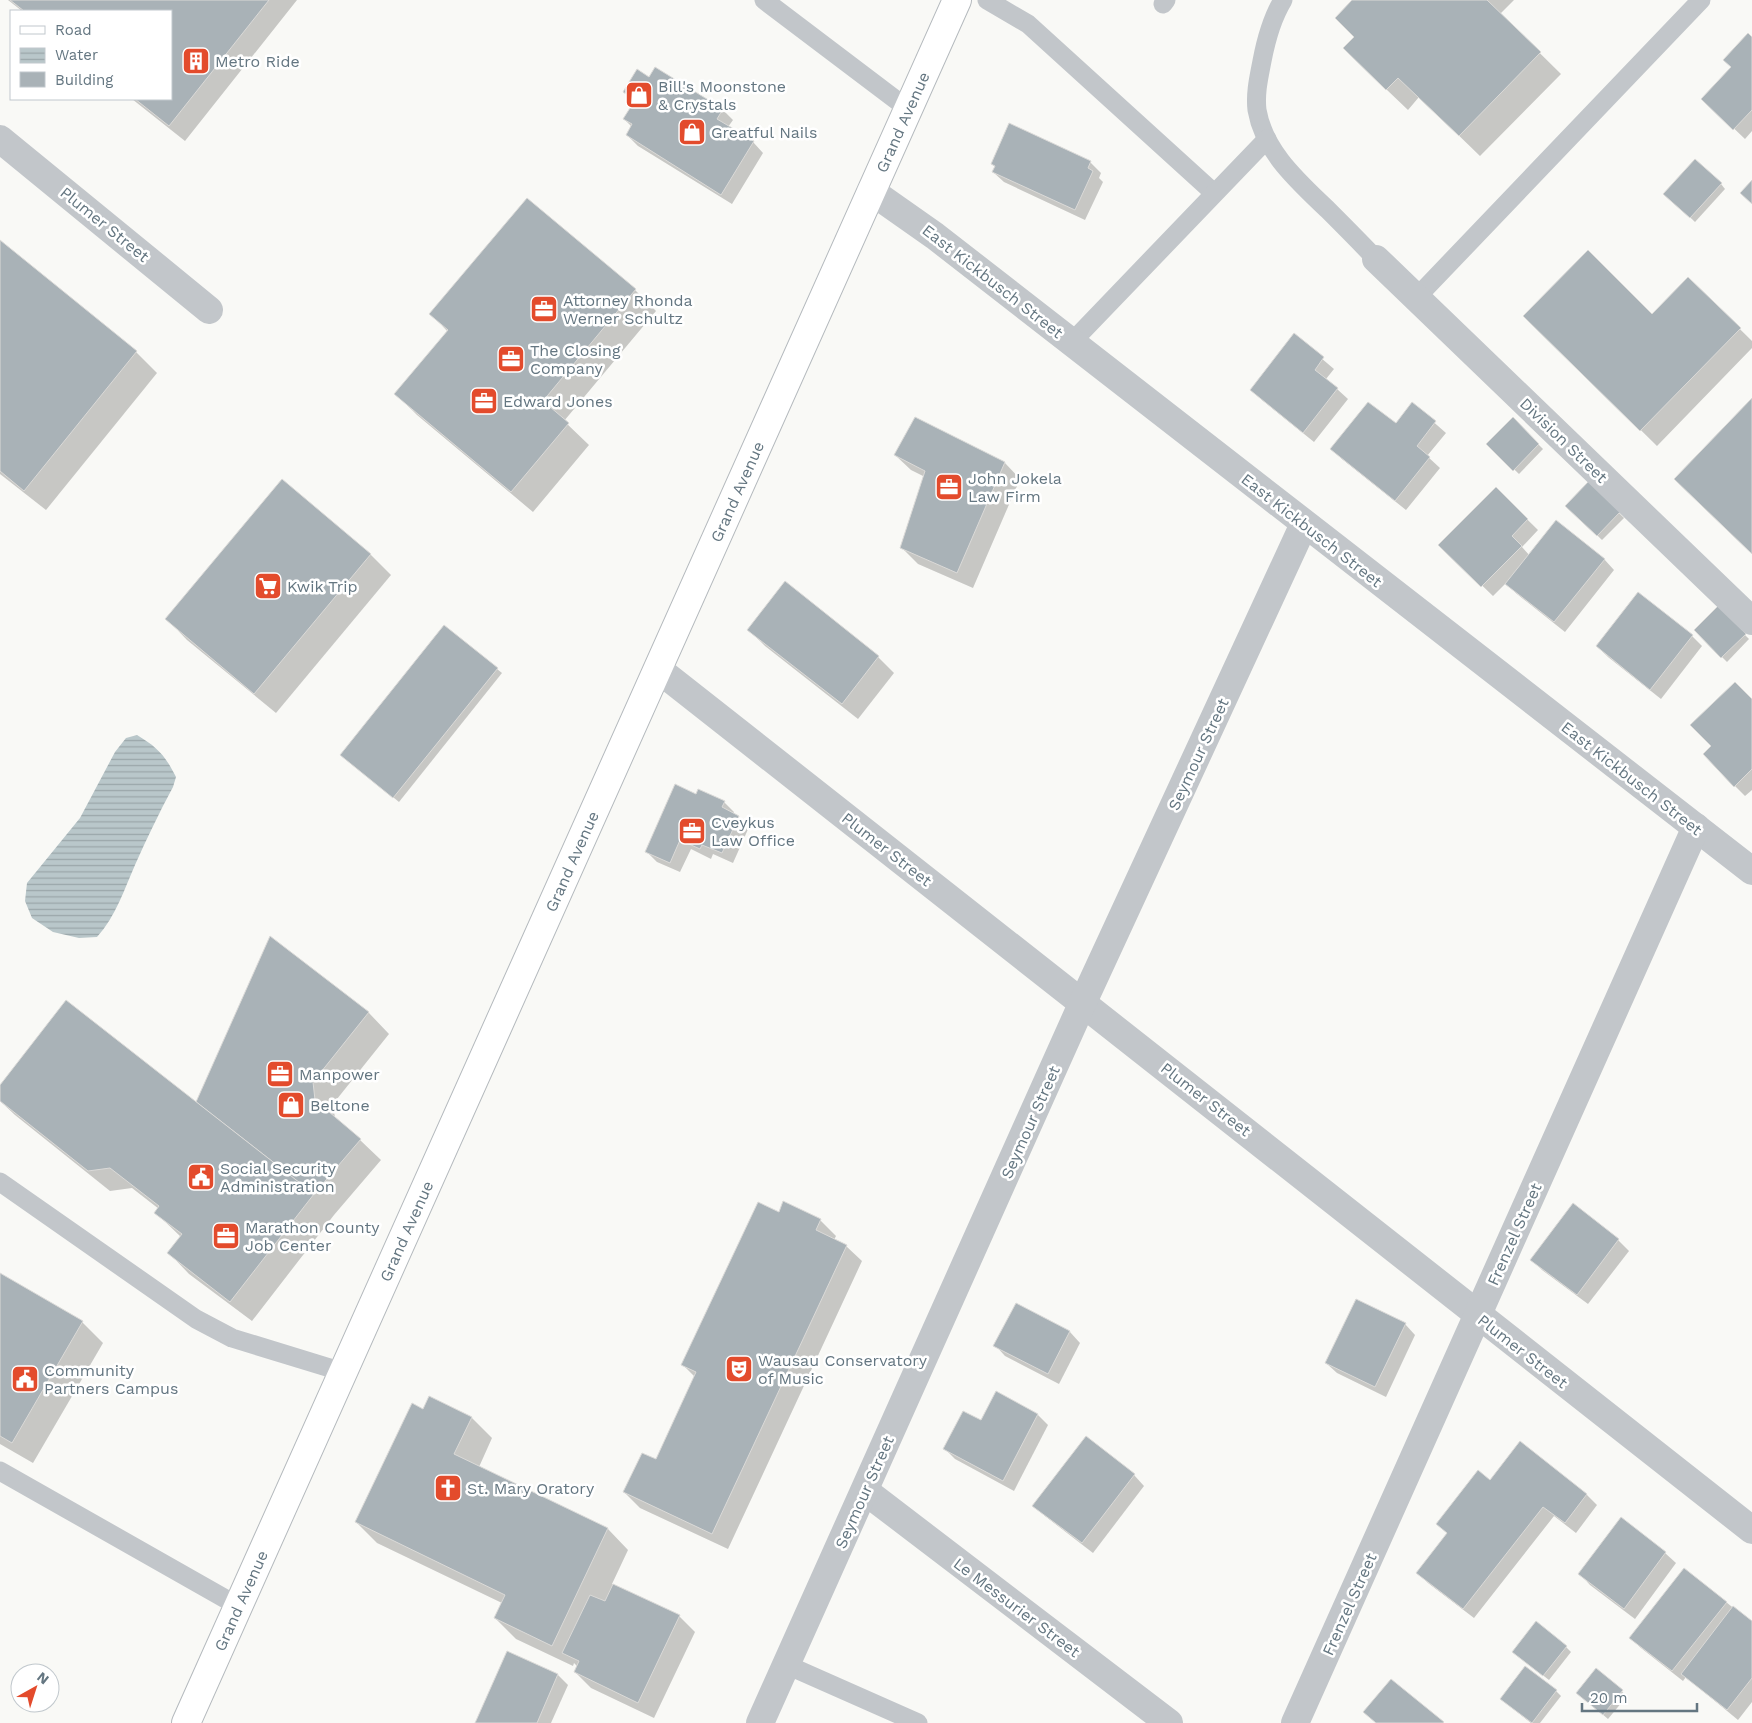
<svg xmlns="http://www.w3.org/2000/svg" width="1752" height="1723" font-family="'Work Sans',sans-serif">
  <style>
    .water { fill: url(#water-rules) }
    .shadow { fill: #0003 }
    .building { fill: #a9b2b7; stroke: #dbdad8 }
    .lines { fill: none; stroke-linecap: round; stroke-linejoin: round }
    .primary-casing { stroke: #b5babe; stroke-width: 30 }
    .service { stroke: #c2c6ca; stroke-width: 19 }
    .minor { stroke: #c2c6ca; stroke-width: 28 }
    .primary { stroke: #fff; stroke-width: 28 }
    .labels { text-anchor: middle; stroke-width: 5; stroke-linejoin: round; paint-order: stroke }
    .poi-label { font-size: 16px; fill: #647681; stroke: #fff; text-anchor: start }
    .street-label { font-size: 16px; fill: #647681; stroke: #fff }
  </style>
  <defs>
    <pattern id="water-rules" width="6" height="5" patternUnits="userSpaceOnUse" patternTransform="scale(1.25)"><rect width="6" height="5" fill="#b9c7ca"/><path d="M0 2.5h6" fill="none" stroke="#9aa6a9"/></pattern>
  </defs>
  <rect width="100%" height="100%" fill="#f9f9f6"/>
  <path class="water" d="M137 735C157 747 165 755 176 777L173 787C159 813 147 838 135 865 124 890 116 916 97 937L79 938 53 932 32 918 25 901 27 883 80 818 115 752 126 738Z"/>
  <g class="shadow">
    <polygon points="8,0 297,0 185,141 132,99 171,99 171,11 22,11"/>
    <polygon points="1353,0 1514,0 1500,14 1561,74 1480,156 1419,97 1408,110 1365,69 1356,37"/>
    <polygon points="1752,39 1752,131 1745,139 1703,99 1733,67"/>
    <polygon points="649,78 723,110 733,120 728,127 753,142 763,153 732,204 638,146 627,135 632,127 624,119 635,103 624,92"/>
    <polygon points="1090,162 1101,173 1099,178 1103,182 1085,220 1004,182 993,172 995,167 992,164"/>
    <polygon points="1721,184 1725,189 1695,222 1670,198"/>
    <polygon points="527,199 635,290 656,311 564,421 589,445 533,512 417,415 396,394 448,332 431,314"/>
    <polygon points="0,242 136,352 157,373 46,510 0,474"/>
    <polygon points="1688,278 1752,341 1752,348 1657,446 1525,316 1653,316"/>
    <polygon points="1294,335 1334,369 1326,379 1348,399 1314,442 1262,400 1251,390"/>
    <polygon points="1413,404 1446,433 1427,456 1440,468 1406,510 1342,459 1332,449 1396,425"/>
    <polygon points="916,419 1005,463 1020,479 973,588 918,564 902,548 925,477 911,470 895,455"/>
    <polygon points="1513,419 1543,449 1519,474 1488,444"/>
    <polygon points="1589,483 1624,518 1602,540 1567,506"/>
    <polygon points="1496,489 1538,530 1522,547 1530,556 1604,559 1614,570 1565,632 1517,594 1506,583 1493,596 1440,545"/>
    <polygon points="370,554 391,575 276,713 187,640 167,619"/>
    <polygon points="1718,608 1749,639 1727,662 1695,630"/>
    <polygon points="749,630 878,657 894,673 858,719 765,646"/>
    <polygon points="1692,636 1702,646 1661,699 1608,657 1597,646"/>
    <polygon points="497,669 502,673 399,802 342,755"/>
    <polygon points="1752,701 1752,790 1745,796 1735,786"/>
    <polygon points="697,795 724,802 734,812 733,814 738,817 749,827 733,863 713,854 711,859 691,849 680,872 657,862 646,851"/>
    <polygon points="270,938 369,1013 389,1034 333,1104 335,1118 360,1140 381,1160 334,1215 252,1321 189,1274 169,1253 181,1237 156,1213 159,1209 132,1188 110,1191 15,1115 0,1101 0,1087 197,1104"/>
    <polygon points="1573,1205 1618,1240 1629,1251 1588,1304 1542,1270 1532,1259"/>
    <polygon points="779,1213 820,1220 836,1236 834,1240 846,1246 862,1261 728,1549 640,1508 624,1492 656,1461 695,1377 683,1365"/>
    <polygon points="0,1274 82,1322 103,1343 33,1463 0,1444"/>
    <polygon points="1016,1304 1070,1332 1080,1343 1059,1384 1005,1356 995,1345"/>
    <polygon points="1405,1324 1415,1335 1386,1397 1337,1373 1326,1363"/>
    <polygon points="423,1410 472,1418 492,1438 479,1467 608,1529 628,1550 612,1584 679,1616 695,1632 654,1718 591,1688 575,1672 578,1667 574,1663 573,1666 516,1639 495,1618 502,1603 377,1543 356,1522"/>
    <polygon points="1038,1415 1048,1425 1014,1491 955,1459 945,1449 981,1422"/>
    <polygon points="1520,1443 1587,1495 1597,1505 1576,1533 1554,1516 1474,1618 1428,1583 1418,1572 1448,1534 1438,1524 1491,1481"/>
    <polygon points="1134,1475 1144,1486 1093,1553 1045,1516 1034,1506"/>
    <polygon points="1665,1553 1676,1563 1635,1619 1590,1585 1580,1574"/>
    <polygon points="1726,1602 1752,1623 1752,1702 1738,1720 1686,1677 1683,1681 1641,1648 1631,1638"/>
    <polygon points="1566,1647 1571,1652 1549,1680 1519,1657"/>
    <polygon points="1596,1670 1627,1696 1608,1719 1577,1693"/>
    <polygon points="558,1675 568,1685 551,1723 476,1723"/>
    <polygon points="1556,1691 1561,1696 1540,1723 1531,1723 1506,1703"/>
  </g>
  <g class="building">
    <polygon points="10,0 269,0 169,126 135,99 171,99 171,11 24,11"/>
    <polygon points="1352,0 1487,0 1541,52 1459,136 1398,78 1386,90 1343,48 1354,37 1335,18"/>
    <polygon points="1748,33 1752,37 1752,110 1733,130 1701,99 1731,67 1723,60"/>
    <polygon points="655,67 723,109 717,119 754,141 721,195 626,135 632,124 623,119 635,100 623,92 637,69 649,77"/>
    <polygon points="1009,123 1091,161 1088,168 1093,171 1075,210 992,172 995,166 991,164"/>
    <polygon points="1695,159 1722,183 1690,218 1663,194"/>
    <polygon points="1752,180 1752,204 1740,193"/>
    <polygon points="527,198 636,289 543,401 569,423 511,492 394,394 448,330 429,314"/>
    <polygon points="0,240 137,351 24,491 0,471"/>
    <polygon points="1588,250 1652,314 1688,277 1741,328 1640,431 1523,316"/>
    <polygon points="1294,333 1324,357 1315,370 1338,388 1303,433 1250,390"/>
    <polygon points="1752,398 1752,554 1674,479"/>
    <polygon points="1368,402 1396,423 1412,402 1436,421 1417,446 1430,457 1395,501 1330,449"/>
    <polygon points="915,417 1005,462 957,573 900,548 925,471 894,455"/>
    <polygon points="1513,417 1539,444 1513,471 1486,444"/>
    <polygon points="282,479 371,554 254,694 165,619"/>
    <polygon points="1589,481 1620,512 1597,536 1565,506"/>
    <polygon points="1496,487 1528,519 1512,536 1522,546 1481,587 1438,545"/>
    <polygon points="1556,520 1605,559 1554,622 1505,584"/>
    <polygon points="785,581 879,656 842,704 747,630"/>
    <polygon points="1638,592 1693,635 1650,690 1596,646"/>
    <polygon points="1718,606 1746,634 1721,658 1694,630"/>
    <polygon points="444,625 498,668 393,798 340,755"/>
    <polygon points="1735,682 1752,699 1752,769 1734,787 1703,754 1711,746 1690,725"/>
    <polygon points="675,784 696,794 698,789 725,801 722,807 739,816 722,853 702,845 700,849 680,840 670,863 645,852"/>
    <polygon points="270,936 369,1012 313,1082 315,1100 361,1139 314,1194 196,1102"/>
    <polygon points="66,1000 314,1194 230,1302 167,1253 182,1234 154,1213 159,1206 110,1168 88,1171 0,1101 0,1085"/>
    <polygon points="783,1201 821,1219 816,1230 847,1245 712,1534 623,1492 642,1453 656,1459 696,1372 681,1365 758,1202 779,1212"/>
    <polygon points="1573,1203 1619,1239 1577,1295 1530,1260"/>
    <polygon points="0,1273 83,1321 12,1443 0,1436"/>
    <polygon points="1356,1299 1406,1323 1375,1387 1325,1363"/>
    <polygon points="1016,1303 1070,1331 1048,1374 993,1346"/>
    <polygon points="996,1391 1038,1414 1003,1481 943,1449 963,1411 981,1420"/>
    <polygon points="429,1396 472,1417 454,1454 608,1528 552,1646 494,1618 505,1595 355,1522 412,1403 423,1409"/>
    <polygon points="1086,1436 1135,1474 1082,1543 1032,1506"/>
    <polygon points="1520,1441 1587,1494 1565,1523 1543,1507 1463,1609 1416,1573 1447,1533 1436,1524 1478,1470 1490,1480"/>
    <polygon points="1621,1517 1666,1552 1624,1609 1578,1574"/>
    <polygon points="1684,1568 1727,1602 1672,1671 1629,1638"/>
    <polygon points="613,1584 680,1615 638,1703 574,1672 579,1661 562,1653 590,1595 605,1601"/>
    <polygon points="1733,1606 1752,1621 1752,1678 1727,1710 1681,1674"/>
    <polygon points="1536,1621 1567,1646 1543,1676 1512,1652"/>
    <polygon points="507,1651 558,1674 537,1723 475,1723"/>
    <polygon points="1525,1666 1557,1690 1532,1723 1500,1699"/>
    <polygon points="1596,1668 1623,1690 1603,1715 1576,1693"/>
    <polygon points="1391,1679 1444,1722 1443,1723 1376,1723 1363,1712"/>
  </g>
  <g class="lines">
    <g class="primary-casing">
      <g id="primary">
        <path id="s1" d="M186 1723 957 0"/>
      </g>
    </g>
    <g class="service">
      <polyline points="764,0 908,109"/>
      <polyline points="987,0 1028,24 1214,193"/>
      <path d="M1283 0C1272 18 1266 40 1262 61 1259 77 1255 93 1257 110 1264 152 1299 182 1328 210 1344 226 1360 242 1376 259"/>
      <polyline points="1163,4 1166,0"/>
      <polyline points="1416,298 1701,0"/>
      <polyline points="1071,343 1267,139"/>
      <polyline points="0,1182 196,1319 232,1338 343,1372"/>
      <polyline points="0,1471 238,1606"/>
      <polyline points="787,1665 918,1723"/>
    </g>
    <g class="minor">
      <polyline points="0,139 209,310"/>
      <polyline points="871,191 935,236 1752,871"/>
      <polyline points="1376,259 1752,621"/>
      <polyline points="659,670 1752,1530"/>
      <polyline points="865,1491 1169,1723"/>
      <polyline points="760,1723 1083,1002 1304,524"/>
      <polyline points="1295,1723 1696,827"/>
    </g>
    <use href="#primary" class="primary"/>
  </g>
  <defs>
    <g id="building-square" transform="scale(1.4375)"><rect x="-9" y="-9" width="18" height="18" rx="4" fill="#e34b2c" stroke="#fff"/><path d="M-4-6H4V6H1V3H-1V6H-4ZM-2.5-4.3h1.7v1.8h-1.7ZM.8-4.3h1.7v1.8H.8ZM-2.5-1h1.7V.8h-1.7ZM.8-1h1.7V.8H.8Z" fill="#fff"/></g>
    <g id="shop-square" transform="scale(1.4375)"><rect x="-9" y="-9" width="18" height="18" rx="4" fill="#e34b2c" stroke="#fff"/><path d="M-5-2.5h2.3a2.7 3.5 0 0 1 5.4 0H5L5.5 6h-11ZM-1.5-2.5h3a1.5 2.3 0 0 0-3 0Z" fill="#fff"/></g>
    <g id="office-square" transform="scale(1.4375)"><rect x="-9" y="-9" width="18" height="18" rx="4" fill="#e34b2c" stroke="#fff"/><path d="M-6-3h4V-5.5h4V-3h4V5H-6ZM-1-4.5V-3h2v-1.5ZM-6 0V1H6V0Z" fill="#fff"/></g>
    <g id="supermarket-square" transform="scale(1.4375)"><rect x="-9" y="-9" width="18" height="18" rx="4" fill="#e34b2c" stroke="#fff"/><path d="M-6-5.5h2.5l.6 2H6L4.5 2H-2.5L-4.4-4H-6ZM-1.5 3.2a1.3 1.3 0 1 0 .1 0ZM3 3.2a1.3 1.3 0 1 0 .1 0Z" fill="#fff"/></g>
    <g id="civic-square" transform="scale(1.4375)"><rect x="-9" y="-9" width="18" height="18" rx="4" fill="#e34b2c" stroke="#fff"/><path d="M-.6-6.5H3V-4.5H.6V-3L4-1V1h2V6H-6V1h2V-1L-.6-3ZM-1.2 2.5V6h2.4V2.5Z" fill="#fff"/></g>
    <g id="theatre-square" transform="scale(1.4375)"><rect x="-9" y="-9" width="18" height="18" rx="4" fill="#e34b2c" stroke="#fff"/><path d="M-5-5.5Q0-4 5-5.5V0Q5 5 0 6Q-5 5-5 0ZM-3.3-2.5H-1v1.5H-3.3ZM1-2.5H3.3v1.5H1ZM-2.8 1Q0 5.5 2.8 1Z" fill="#fff"/></g>
    <g id="church-square" transform="scale(1.4375)"><rect x="-9" y="-9" width="18" height="18" rx="4" fill="#e34b2c" stroke="#fff"/><path d="M-1.2-6h2.4v3.5h3.3v2.4h-3.3V6h-2.4V-.1h-3.3v-2.4h3.3Z" fill="#fff"/></g>
  </defs>
  <g fill-rule="evenodd">
    <use href="#building-square" x="196" y="61"/>
    <use href="#shop-square" x="639" y="95"/>
    <use href="#shop-square" x="692" y="132"/>
    <use href="#office-square" x="544" y="309"/>
    <use href="#office-square" x="511" y="359"/>
    <use href="#office-square" x="484" y="401"/>
    <use href="#office-square" x="949" y="487"/>
    <use href="#supermarket-square" x="268" y="586"/>
    <use href="#office-square" x="692" y="831"/>
    <use href="#office-square" x="280" y="1074"/>
    <use href="#shop-square" x="291" y="1105"/>
    <use href="#civic-square" x="201" y="1177"/>
    <use href="#office-square" x="226" y="1236"/>
    <use href="#theatre-square" x="739" y="1369"/>
    <use href="#civic-square" x="25" y="1379"/>
    <use href="#church-square" x="448" y="1488"/>
  </g>
  <g class="labels">
    <g class="poi-label">
      <text x="215" y="67">Metro Ride</text>
      <text x="658" y="92">Bill's Moonstone<tspan x="658" dy="18">&amp; Crystals</tspan></text>
      <text x="711" y="138">Greatful Nails</text>
      <text x="563" y="306">Attorney Rhonda<tspan x="563" dy="18">Werner Schultz</tspan></text>
      <text x="530" y="356">The Closing<tspan x="530" dy="18">Company</tspan></text>
      <text x="503" y="407">Edward Jones</text>
      <text x="968" y="484">John Jokela<tspan x="968" dy="18">Law Firm</tspan></text>
      <text x="287" y="592">Kwik Trip</text>
      <text x="711" y="828">Cveykus<tspan x="711" dy="18">Law Office</tspan></text>
      <text x="299" y="1080">Manpower</text>
      <text x="310" y="1111">Beltone</text>
      <text x="220" y="1174">Social Security<tspan x="220" dy="18">Administration</tspan></text>
      <text x="245" y="1233">Marathon County<tspan x="245" dy="18">Job Center</tspan></text>
      <text x="758" y="1366">Wausau Conservatory<tspan x="758" dy="18">of Music</tspan></text>
      <text x="44" y="1376">Community<tspan x="44" dy="18">Partners Campus</tspan></text>
      <text x="467" y="1494">St. Mary Oratory</text>
    </g>
    <g class="street-label">
      <text dy="6" stroke="none"><textPath href="#s1" startOffset="1754">Grand Avenue</textPath></text>
      <text transform="translate(105 224) rotate(39)" y="6">Plumer Street</text>
      <text transform="translate(993 281) rotate(38)" y="6">East Kickbusch Street</text>
      <text transform="translate(1564 440) rotate(44)" y="6">Division Street</text>
      <text dy="6" stroke="none"><textPath href="#s1" startOffset="1349">Grand Avenue</textPath></text>
      <text transform="translate(1312 530) rotate(38)" y="6">East Kickbusch Street</text>
      <text transform="translate(1198 754) rotate(-65)" y="6">Seymour Street</text>
      <text transform="translate(1632 778) rotate(38)" y="6">East Kickbusch Street</text>
      <text transform="translate(887 849) rotate(38)" y="6">Plumer Street</text>
      <text dy="6" stroke="none"><textPath href="#s1" startOffset="944">Grand Avenue</textPath></text>
      <text transform="translate(1206 1099) rotate(38)" y="6">Plumer Street</text>
      <text transform="translate(1030 1122) rotate(-66)" y="6">Seymour Street</text>
      <text dy="6" stroke="none"><textPath href="#s1" startOffset="539">Grand Avenue</textPath></text>
      <text transform="translate(1514 1234) rotate(-66)" y="6">Frenzel Street</text>
      <text transform="translate(1523 1351) rotate(38)" y="6">Plumer Street</text>
      <text transform="translate(864 1492) rotate(-66)" y="6">Seymour Street</text>
      <text dy="6" stroke="none"><textPath href="#s1" startOffset="134">Grand Avenue</textPath></text>
      <text transform="translate(1349 1604) rotate(-66)" y="6">Frenzel Street</text>
      <text transform="translate(1017 1607) rotate(37)" y="6">Le Messurier Street</text>
    </g>
  </g>
  <rect x="10" y="10" width="162" height="90" fill="#ffffff" stroke="#c1c8cd"/>
  <rect x="20" y="26" width="25" height="8" fill="#ffffff" stroke="#c1c8cd"/>
  <text x="55" y="35" font-size="15" fill="#647681">Road</text>
  <rect x="20" y="48" width="25" height="15" fill="url(#water-rules)" stroke="#c1c8cd"/>
  <text x="55" y="60" font-size="15" fill="#647681">Water</text>
  <rect x="20" y="72" width="25" height="15" fill="#a9b2b7" stroke="#c1c8cd"/>
  <text x="55" y="85" font-size="15" fill="#647681">Building</text>
  <g transform="translate(35 1688) rotate(39)"><circle r="24" fill="#ffffff" stroke="#c1c8cd"/>
  <path d="M0-4L9 19L0 12L-9 19Z" fill="#e34b2c"/>
  <text y="-8" font-size="14" font-weight="bold" text-anchor="middle" fill="#647681">N</text>
  </g>
  <path d="M1582 1703v8h115v-8" fill="none" stroke="#647681" stroke-width="2.5"/>
  <text x="1590" y="1703" font-size="15" fill="#647681" stroke="#ffffff" stroke-width="4" paint-order="stroke">20 m</text>
</svg>
